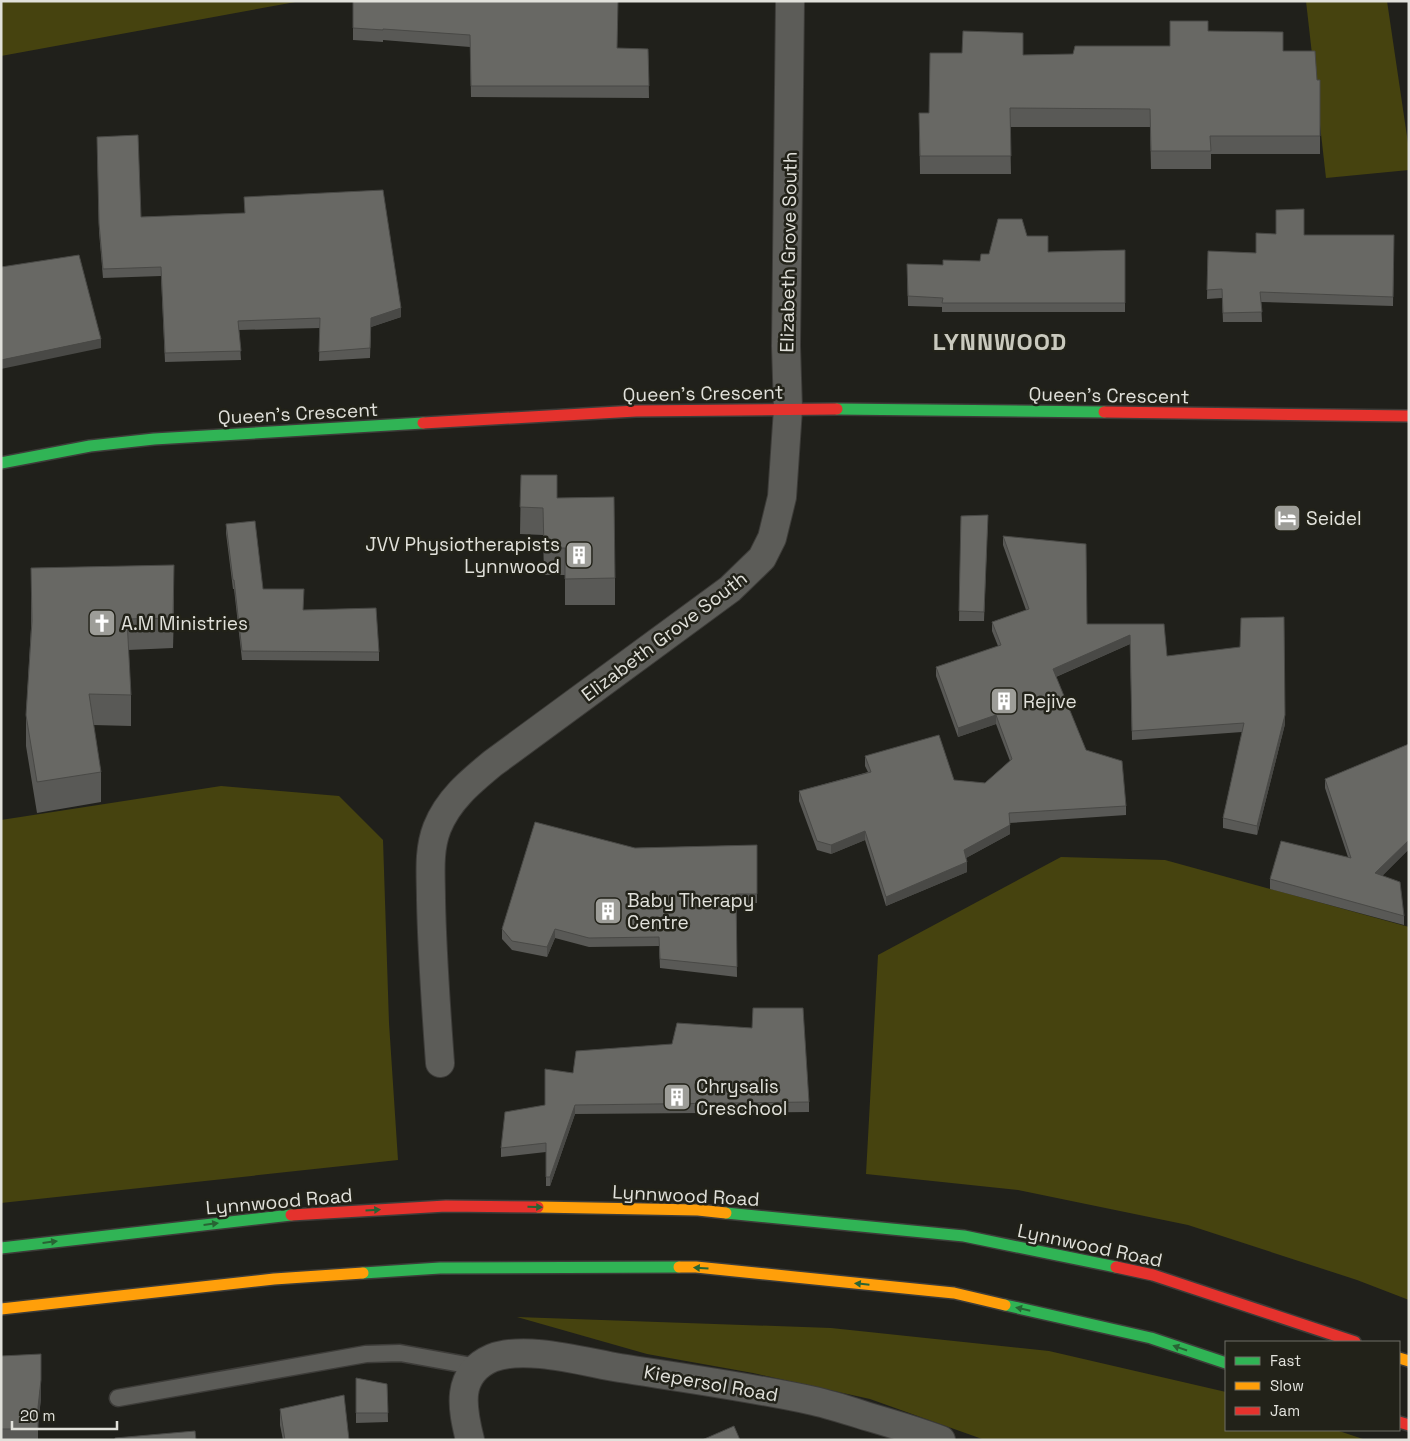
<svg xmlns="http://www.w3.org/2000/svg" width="1410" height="1441" font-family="'Space Grotesk',sans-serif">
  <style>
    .green { fill: #46430f }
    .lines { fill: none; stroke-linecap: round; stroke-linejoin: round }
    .lane-casing { stroke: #3d3c39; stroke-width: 19 }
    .street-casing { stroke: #3d3c39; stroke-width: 30 }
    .fast-casing { stroke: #3d3c39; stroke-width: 14 }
    .slow-casing { stroke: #3d3c39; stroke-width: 14 }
    .jam-casing { stroke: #3d3c39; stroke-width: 14 }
    .lane { stroke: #5c5c58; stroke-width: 16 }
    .street { stroke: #5c5c58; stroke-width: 28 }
    .fast { stroke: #30b455; stroke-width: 11 }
    .slow { stroke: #ff9f0a; stroke-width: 11 }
    .jam { stroke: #e5322d; stroke-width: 11 }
    .wall { fill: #595956 }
    .shaded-wall { fill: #494946 }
    .building { fill: #686864; stroke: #494946 }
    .oneway { fill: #286434 }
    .labels { text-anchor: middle; stroke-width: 5; stroke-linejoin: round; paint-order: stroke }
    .street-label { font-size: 19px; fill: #e1e1db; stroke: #222219 }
    .poi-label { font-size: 19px; fill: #e1e1db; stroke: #222219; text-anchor: start }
    .district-label { font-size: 24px; font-weight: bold; letter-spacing: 1px; fill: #c9c9be; stroke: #222219 }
  </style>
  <rect width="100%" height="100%" fill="#20201b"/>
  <g class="green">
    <polygon points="1,1 301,1 1,56"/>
    <polygon points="1306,1 1387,1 1409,150 1409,170 1326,178"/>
    <polygon points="221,786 339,796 383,840 389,1023 398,1160 1,1203 1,820"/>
    <polygon points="1061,857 1165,860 1409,927 1409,1300 1357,1280 1188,1225 1018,1190 866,1174 878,955"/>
    <polygon points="517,1317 831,1328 1049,1351 1226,1392 1226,1430 1336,1430 1366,1440 985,1440 870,1399 753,1373 647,1354"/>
  </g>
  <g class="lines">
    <g class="lane-casing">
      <polyline id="lane" points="118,1398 366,1354 400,1353 478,1367"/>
    </g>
    <g class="street-casing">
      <g id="street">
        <path d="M440 1063C436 1008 432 954 431 900 431 876 428 851 437 828 448 800 470 782 493 763L730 589 762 558 772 538 782 497 788 409 786 346 790 1"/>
        <path d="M470 1440C462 1408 455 1374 492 1358 526 1345 584 1362 620 1368 684 1378 750 1387 814 1401 832 1405 850 1411 869 1417 893 1424 917 1431 941 1440"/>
      </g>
    </g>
    <g class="fast-casing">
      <g id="fast">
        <polyline points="837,409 1104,412"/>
        <polyline points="1,463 90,446 154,439 423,423"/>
        <polyline points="726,1213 964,1236 1116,1267"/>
        <polyline points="1,1248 291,1215"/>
        <polyline points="363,1273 440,1268 679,1267"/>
        <polyline points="1005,1305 1151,1338 1226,1363"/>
      </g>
    </g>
    <g class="slow-casing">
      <g id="slow">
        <polyline points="538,1207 698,1210 726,1213"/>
        <polyline points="679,1267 696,1267 954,1293 1005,1305"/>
        <polyline points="1,1309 274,1279 363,1273"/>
        <polyline points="1399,1358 1409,1361"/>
      </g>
    </g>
    <g class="jam-casing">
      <g id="jam">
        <polyline points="1104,412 1409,416"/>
        <polyline points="423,423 636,411 837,409"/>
        <polyline points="291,1215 446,1206 538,1207"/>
        <polyline points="1116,1267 1153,1275 1355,1342"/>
        <polyline points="1399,1422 1409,1425"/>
      </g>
    </g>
    <use href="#lane" class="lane"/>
    <use href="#street" class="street"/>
    <use href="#fast" class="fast"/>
    <use href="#slow" class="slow"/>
    <use href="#jam" class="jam"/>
  </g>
  <g class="wall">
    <polygon points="353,1 617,48 648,49 649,98 471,97 470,47 383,40 383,42 353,40"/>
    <polygon points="1208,31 1283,51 1317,80 1320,80 1320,154 1211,154 1211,169 1151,169 1150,127 1010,127 1011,174 920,174 919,113 929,113 962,53 1023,55 1073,54 1170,46"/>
    <polygon points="97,137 141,217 245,213 244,197 401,317 371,327 370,358 319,361 320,328 239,330 241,360 165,362 161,276 103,278 99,232"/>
    <polygon points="1304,235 1394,235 1393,306 1261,302 1262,322 1223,322 1222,298 1207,299 1208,251 1256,253"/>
    <polygon points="1027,236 1048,252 1125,250 1125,312 942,312 942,307 908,306 907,264 943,265 980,261"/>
    <polygon points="521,475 557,498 615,578 615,605 565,605 565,575 544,575 543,535 520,534"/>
    <polygon points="988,515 984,621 959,621 961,516"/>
    <polygon points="226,524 263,589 304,610 379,652 379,661 242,660 234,589 233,589 226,533"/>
    <polygon points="1003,536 1087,624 1167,656 1285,724 1257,835 1223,828 1223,818 1242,732 1132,740 1130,644 1056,677 1086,750 1126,806 1126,815 1009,823 1010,834 966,858 967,872 886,906 865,840 831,854 817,850 799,801 799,791 868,772 865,766 865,756 954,780 985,783 1010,761 996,724 958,737 936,676 936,667 998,646 992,631 992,622 1026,610 1003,545"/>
    <polygon points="31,568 174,596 173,648 128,650 131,695 131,726 93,725 101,772 101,802 37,813 26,746 26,715 31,628"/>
    <polygon points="1409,744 1409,849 1382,876 1404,916 1404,925 1270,889 1270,879 1348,857 1325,788 1325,779"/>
    <polygon points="757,845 757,903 736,903 737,977 660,968 659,946 589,947 555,938 547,957 512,950 502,939 502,929 635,848"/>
    <polygon points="573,1073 809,1102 809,1112 575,1114 550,1186 546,1186 546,1152 501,1157 501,1148 545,1105"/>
    <polygon points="1,1356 41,1398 38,1425 38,1440 1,1440"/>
    <polygon points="356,1378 387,1384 388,1422 356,1423"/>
    <polygon points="280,1409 349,1440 283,1440 280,1425"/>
  </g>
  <g class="shaded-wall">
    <polygon points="401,308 401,317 371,327 370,358 371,318"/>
    <polygon points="101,339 101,348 1,369 1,360"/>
    <polygon points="174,565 174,596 173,648 173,618"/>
    <polygon points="1130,635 1130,644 1053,678 1053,669"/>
    <polygon points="996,715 996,724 958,737 958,728"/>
    <polygon points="1285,715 1285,724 1257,835 1257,826"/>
    <polygon points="1010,825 1010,834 964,859 964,850"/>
    <polygon points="865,831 865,840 831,854 831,845"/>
    <polygon points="1409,840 1409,849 1375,883 1375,873"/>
    <polygon points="967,862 967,872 886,906 886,897"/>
    <polygon points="555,929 555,938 547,957 547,947"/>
    <polygon points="575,1105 575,1114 550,1186 550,1177"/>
    <polygon points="41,1380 41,1398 38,1425 38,1440 38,1407"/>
  </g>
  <g class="building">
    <polygon points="353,1 618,1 617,48 648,49 649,86 471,86 470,35 383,29 383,30 353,28"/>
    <polygon points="1170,21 1208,21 1208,31 1283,32 1283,51 1315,51 1317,80 1320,80 1320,136 1210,136 1211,151 1151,151 1150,109 1010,108 1011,156 920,156 919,113 929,113 930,53 962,53 963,31 1023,33 1023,55 1073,54 1075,46 1170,46"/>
    <polygon points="138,135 141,217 245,213 244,197 383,190 401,308 371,318 370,348 319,352 320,318 238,321 241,351 165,353 161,267 103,269 99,223 97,137"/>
    <polygon points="1304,209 1304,235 1394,235 1393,297 1260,292 1262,312 1223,313 1222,289 1207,290 1208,251 1256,253 1256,233 1276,234 1276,210"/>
    <polygon points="998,219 1022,219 1027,236 1048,236 1048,252 1125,250 1125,303 942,303 943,298 908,296 907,264 943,265 943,260 980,261 981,254 989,254"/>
    <polygon points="79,255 101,339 1,360 1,267"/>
    <polygon points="521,475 557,475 557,498 614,497 615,578 565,579 565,548 544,548 543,508 520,507"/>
    <polygon points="988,515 984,612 959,611 961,516"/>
    <polygon points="255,521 263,589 304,589 303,610 376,608 379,652 242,651 234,580 233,580 226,524"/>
    <polygon points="1003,536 1086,544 1087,624 1164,624 1167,656 1240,647 1241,618 1284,617 1285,715 1257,826 1223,818 1244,723 1132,731 1130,635 1053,669 1086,750 1122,761 1126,806 1009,813 1010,825 964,850 967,862 886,897 865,831 831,845 817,841 799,791 871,772 865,756 939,735 954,780 985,783 1012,759 996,715 958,728 936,667 1001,645 992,622 1029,609"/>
    <polygon points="174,565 173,618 127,619 131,695 89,694 101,772 37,782 26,715 32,621 31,568"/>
    <polygon points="1409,744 1409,840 1375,873 1400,882 1404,916 1270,879 1281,841 1351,858 1325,779"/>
    <polygon points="535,822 635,848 757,845 757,894 736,894 737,967 660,959 659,937 589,938 555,929 547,947 512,941 502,929"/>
    <polygon points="753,1008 803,1008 809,1102 575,1105 550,1177 546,1177 546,1143 501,1148 505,1112 545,1105 545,1069 573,1073 576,1051 672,1044 677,1023 752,1028"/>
    <polygon points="41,1354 41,1380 38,1407 38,1429 1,1429 1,1356"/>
    <polygon points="356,1378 387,1384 388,1413 356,1413"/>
    <polygon points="344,1395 349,1440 285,1440 280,1409"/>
    <polygon points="734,1426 740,1440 702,1440"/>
    <polygon points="195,1431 196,1440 115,1440 115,1438"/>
  </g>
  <defs><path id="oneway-solid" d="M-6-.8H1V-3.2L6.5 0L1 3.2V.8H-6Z" transform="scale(1.25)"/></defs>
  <g class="oneway">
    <use href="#oneway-solid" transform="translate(535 1207) rotate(1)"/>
    <use href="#oneway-solid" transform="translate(373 1210) rotate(-3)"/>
    <use href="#oneway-solid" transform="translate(211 1224) rotate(-7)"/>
    <use href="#oneway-solid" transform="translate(50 1242) rotate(-7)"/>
    <use href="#oneway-solid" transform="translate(701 1268) rotate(-176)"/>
    <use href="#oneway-solid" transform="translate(862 1284) rotate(-174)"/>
    <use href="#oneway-solid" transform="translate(1023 1309) rotate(-167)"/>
    <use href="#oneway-solid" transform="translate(1180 1348) rotate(-161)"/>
  </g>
  <defs>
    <g id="hotel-square" transform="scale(1.4375)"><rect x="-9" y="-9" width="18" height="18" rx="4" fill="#9d9d98" stroke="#222219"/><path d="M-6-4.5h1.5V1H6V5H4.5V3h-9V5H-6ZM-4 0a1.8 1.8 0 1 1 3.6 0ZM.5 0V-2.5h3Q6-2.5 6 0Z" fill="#fff"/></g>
    <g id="building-square" transform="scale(1.4375)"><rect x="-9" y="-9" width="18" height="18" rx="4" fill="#9d9d98" stroke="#222219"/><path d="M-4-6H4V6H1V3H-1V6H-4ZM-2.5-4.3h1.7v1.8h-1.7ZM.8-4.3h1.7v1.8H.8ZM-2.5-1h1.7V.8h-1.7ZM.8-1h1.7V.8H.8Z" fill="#fff"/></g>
    <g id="church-square" transform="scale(1.4375)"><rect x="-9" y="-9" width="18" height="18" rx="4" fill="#9d9d98" stroke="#222219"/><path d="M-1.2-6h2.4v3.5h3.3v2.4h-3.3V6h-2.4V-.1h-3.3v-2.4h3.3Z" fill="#fff"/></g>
  </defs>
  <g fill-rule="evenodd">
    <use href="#hotel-square" x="1287" y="518"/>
    <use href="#building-square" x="579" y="555"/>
    <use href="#church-square" x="102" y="623"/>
    <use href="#building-square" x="1004" y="701"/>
    <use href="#building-square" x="608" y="911"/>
    <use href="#building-square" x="677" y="1097"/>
  </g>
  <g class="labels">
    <g class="street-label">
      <text transform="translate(788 252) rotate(-89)" y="7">Elizabeth Grove South</text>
      <text transform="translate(703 393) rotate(-1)" y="7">Queen's Crescent</text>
      <text transform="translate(1109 395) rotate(1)" y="7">Queen's Crescent</text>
      <text transform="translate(298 413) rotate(-3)" y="7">Queen's Crescent</text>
      <text transform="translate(664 636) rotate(-37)" y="7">Elizabeth Grove South</text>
      <text transform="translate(686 1195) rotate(3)" y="7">Lynnwood Road</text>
      <text transform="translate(279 1201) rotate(-5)" y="7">Lynnwood Road</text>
      <text transform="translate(1090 1245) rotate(12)" y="7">Lynnwood Road</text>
      <text transform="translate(711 1383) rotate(10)" y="7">Kiepersol Road</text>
    </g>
    <g class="poi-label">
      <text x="1306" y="525">Seidel</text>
      <text x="560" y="551" text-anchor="end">JVV Physiotherapists<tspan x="560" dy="22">Lynnwood</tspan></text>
      <text x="121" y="630">A.M Ministries</text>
      <text x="1023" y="708">Rejive</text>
      <text x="627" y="907">Baby Therapy<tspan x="627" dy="22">Centre</tspan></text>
      <text x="696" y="1093">Chrysalis<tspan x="696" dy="22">Creschool</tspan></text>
    </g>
    <g class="district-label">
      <text x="1000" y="350">LYNNWOOD</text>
    </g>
  </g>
  <rect width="1410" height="1441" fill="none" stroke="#e1e1db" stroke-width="5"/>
  <rect x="1225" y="1341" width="175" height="90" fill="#222219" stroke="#6e6e67"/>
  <rect x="1235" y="1357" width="25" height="8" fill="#30b455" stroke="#6e6e67"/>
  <text x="1270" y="1366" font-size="15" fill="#e1e1db">Fast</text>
  <rect x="1235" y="1382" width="25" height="8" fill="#ff9f0a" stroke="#6e6e67"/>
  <text x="1270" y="1391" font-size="15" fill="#e1e1db">Slow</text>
  <rect x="1235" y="1407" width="25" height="8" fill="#e5322d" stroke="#6e6e67"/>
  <text x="1270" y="1416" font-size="15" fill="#e1e1db">Jam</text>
  <path d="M12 1421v8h105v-8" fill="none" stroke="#e1e1db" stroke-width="2.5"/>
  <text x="20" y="1421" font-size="15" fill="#e1e1db" stroke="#222219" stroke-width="4" paint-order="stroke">20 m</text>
</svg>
